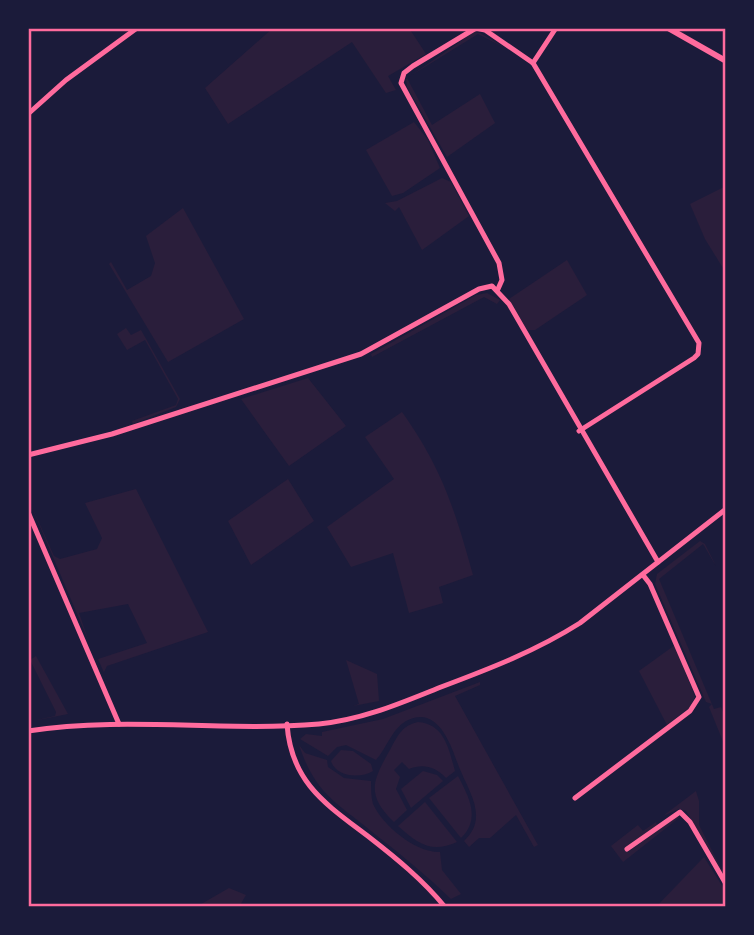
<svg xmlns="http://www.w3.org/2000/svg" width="754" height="935" font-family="'DM Sans',sans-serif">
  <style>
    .green { fill: #2a1e3b }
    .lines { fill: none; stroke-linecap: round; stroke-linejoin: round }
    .minor { stroke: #ff6b9d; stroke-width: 5 }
    .tertiary { stroke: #ff6b9d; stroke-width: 6 }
    .neatline { fill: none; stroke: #ff6b9d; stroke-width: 2.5 }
  </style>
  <rect width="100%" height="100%" fill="#1b1b3a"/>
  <g class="green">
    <polygon points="273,28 409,28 426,54 388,76 396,90 386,93 352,42 228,124 205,88"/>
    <polygon points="474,32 480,33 509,50 478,34 407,78 432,125 480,94 495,123 447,157 407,87 406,79"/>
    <polygon points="414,122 428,140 440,168 403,193 392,196 366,150"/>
    <polygon points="442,178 451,182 469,216 422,250 399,207 395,211 385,203 397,201"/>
    <polygon points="726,186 726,273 705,239 690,204"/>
    <polygon points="183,208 244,319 168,362 109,264 111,262 127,290 151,276 155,263 146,236"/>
    <polygon points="567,260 587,295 535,330 527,330 509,299"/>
    <polygon points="487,293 500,300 497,304 484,297 372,357 371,354 476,295"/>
    <polygon points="126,328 131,335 141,330 180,399 176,407 133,424 132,421 176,405 178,399 145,340 127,350 117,334"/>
    <polygon points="308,378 346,426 289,466 241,399"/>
    <path d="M402 412C442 468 455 510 473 575L439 587 443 603 409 613 393 553 351 567 327 527 394 479 365 437Z"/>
    <polygon points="288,479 314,521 251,565 228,521"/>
    <polygon points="136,489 208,632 107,666 104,672 110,686 98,659 147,643 128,604 79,613 89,642 28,498 54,556 60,559 97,549 102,538 85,503"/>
    <polygon points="700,541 705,544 716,566 703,544 659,579 714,709 721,707 726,719 726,749 709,707 712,704 706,702 655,584 657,574"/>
    <polygon points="675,645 695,697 690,707 667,725 639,671"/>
    <polygon points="36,656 68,714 28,722 55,716 56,712 30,660"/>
    <polygon points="346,660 377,674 379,701 353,706 359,704"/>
    <path d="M480 682V685L455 696 538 845 534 847 516 815 490 838H479L469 847 464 841C489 818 469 792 459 767 451 745 438 704 406 721 392 729 386 749 376 760L346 745 337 747 328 756 300 739 306 734 322 736V732L383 719Z"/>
    <path d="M418 722C445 724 449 750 455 771L446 778C436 767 423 763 409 769L402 762 394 770 400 777 396 789 407 810 394 822C364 793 374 779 391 748 398 735 403 725 418 722Z"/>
    <path d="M299 745 305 753 327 760 328 767 344 778 371 781C371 788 371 797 373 804 383 826 416 853 440 852L442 870 461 894 451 899C427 876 402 855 376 835 338 803 316 796 299 745Z"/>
    <path d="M341 750 353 751 371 764 373 771C360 779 336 777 331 761Z"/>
    <polygon points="423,771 437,775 443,781 411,808 401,789"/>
    <path d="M458 776C469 797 481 819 461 838L429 798Z"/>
    <polygon points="696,791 699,801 699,825 726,878 686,811 679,809 663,816"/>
    <path d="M425 802 457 842C431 854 417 843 398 826Z"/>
    <polygon points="676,817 680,817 623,862 611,846 638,825 643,831 656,822 657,825 625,849 628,852"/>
    <polygon points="704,857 726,892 725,907 656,907"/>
    <polygon points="229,888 246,895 239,907 196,907"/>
  </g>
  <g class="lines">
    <g class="minor">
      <polyline points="533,63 556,28"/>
      <polyline points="28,114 66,80 137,28"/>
      <polyline points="498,289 502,280 499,263 401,83 404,73 413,66 476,28 485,30 533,63 699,343 698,354 694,358 579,431"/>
      <polyline points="28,455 112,434 361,354 479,289 492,286 509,304 658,562"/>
      <polyline points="28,512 119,724"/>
      <path d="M287 724C291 783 327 805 369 837 396 858 423 880 445 907"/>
      <path d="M28 731C125 716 222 732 319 724 362 720 401 703 441 687 489 669 536 651 580 623L726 509"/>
      <polyline points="575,798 690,711 699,697 650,584 643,575"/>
      <polyline points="627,849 680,812 690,822 726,884"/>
    </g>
    <polyline class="tertiary" points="668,28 726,61"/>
  </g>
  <rect width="754" height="935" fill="none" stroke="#1b1b3a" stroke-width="60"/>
  <rect x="30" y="30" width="694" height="875" class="neatline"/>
</svg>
